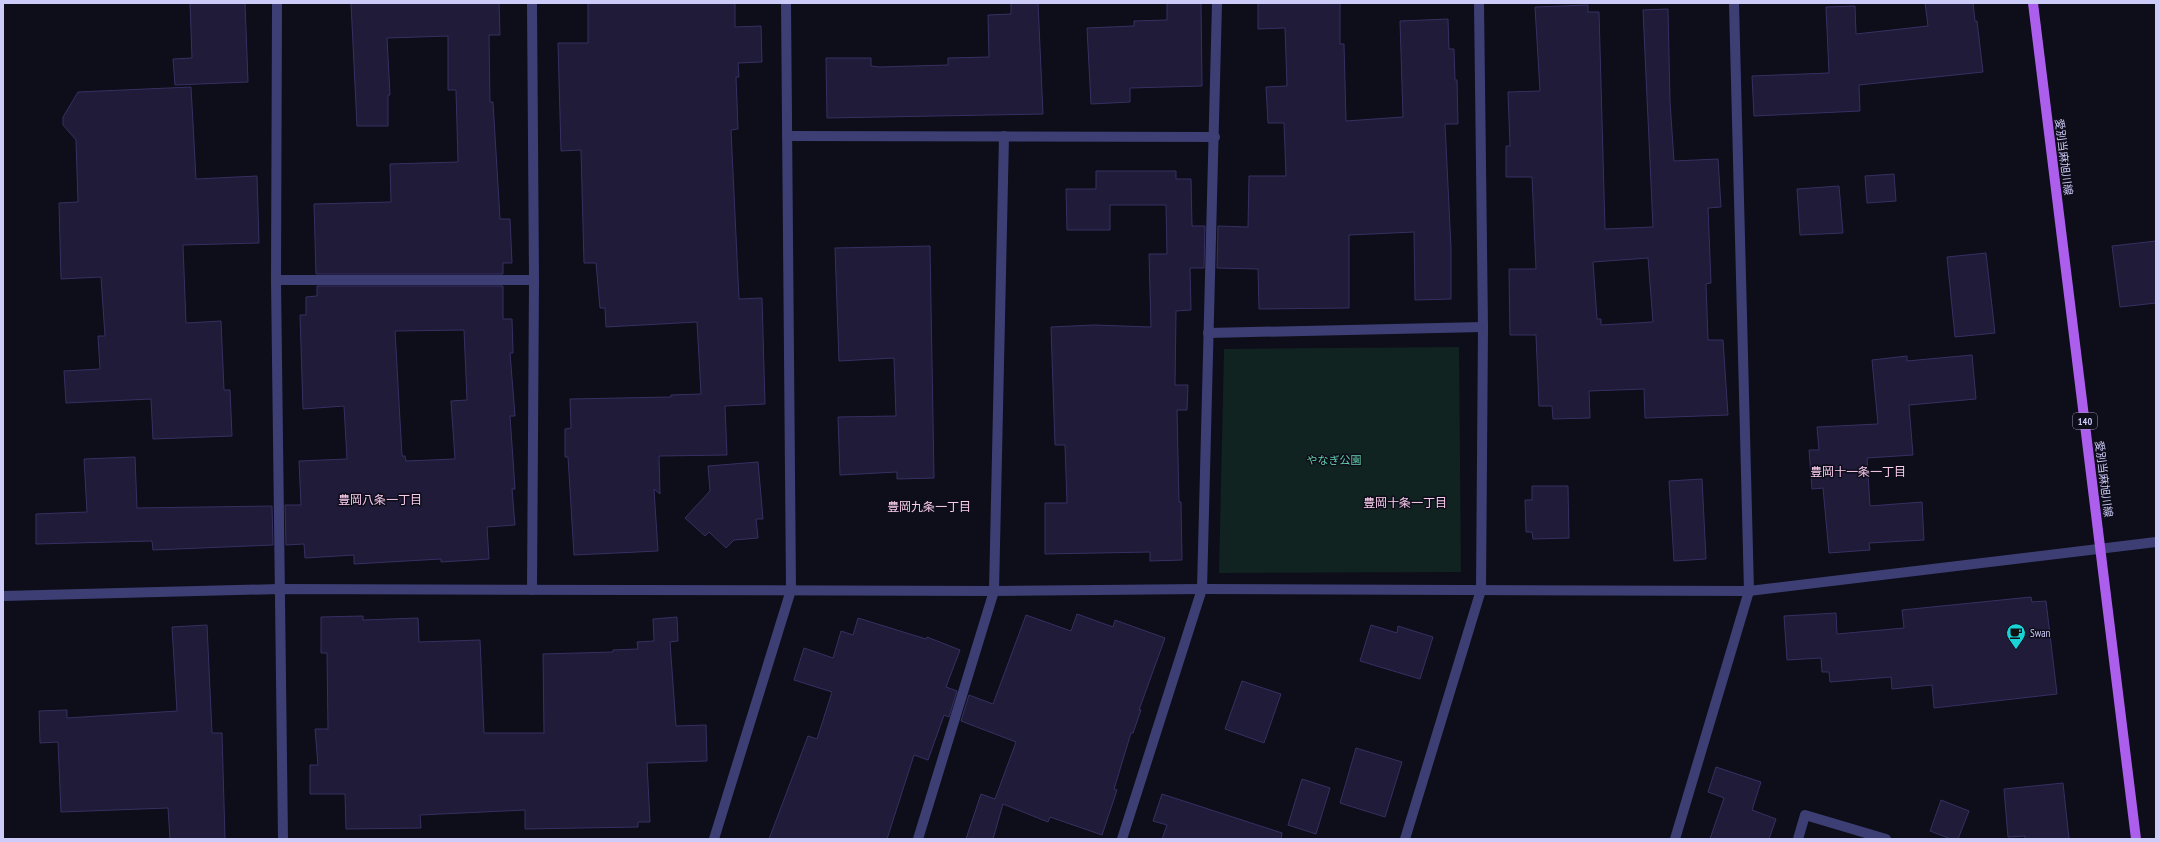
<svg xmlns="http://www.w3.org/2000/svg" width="2159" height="842" font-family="'PT Sans Narrow','Noto Sans JP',sans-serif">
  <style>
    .green { fill: #112321 }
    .building { fill: #1f1b39; stroke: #363062; fill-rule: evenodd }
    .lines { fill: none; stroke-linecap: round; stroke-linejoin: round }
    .minor { stroke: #3d3f74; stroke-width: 10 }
    .major { stroke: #ac5fec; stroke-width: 10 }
    .labels { text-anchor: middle; stroke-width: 3; stroke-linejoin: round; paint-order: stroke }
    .shield { fill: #0e0d1a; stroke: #9493b6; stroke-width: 1 }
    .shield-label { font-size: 10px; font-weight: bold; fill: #cdccf9 }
    .street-label { font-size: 11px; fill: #cdccf9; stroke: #0e0d1a }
    .park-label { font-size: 11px; fill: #62cfab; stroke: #0e0d1a }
    .poi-label { font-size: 11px; fill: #cdccf9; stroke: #0e0d1a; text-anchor: start }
    .neighbourhood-label { font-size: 12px; fill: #f9cded; stroke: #0e0d1a }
  </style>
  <rect width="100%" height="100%" fill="#0e0d1a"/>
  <polygon class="green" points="1459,347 1461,572 1219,573 1224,349"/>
  <g class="building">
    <polygon points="190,3 245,3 248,82 175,85 173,59 192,58"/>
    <polygon points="351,3 499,3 500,35 489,35 490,102 493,102 500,219 510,219 512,263 503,263 503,274 316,274 314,204 391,202 390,164 458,162 456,90 448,90 448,36 387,38 390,95 388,95 388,126 357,126"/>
    <polygon points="588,3 735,3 735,27 761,26 762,62 738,63 739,77 736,77 738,129 731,130 739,299 762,298 765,404 725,406 727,455 659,456 660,494 654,489 658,551 574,555 568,457 565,457 565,429 571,428 570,399 671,397 671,395 701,394 697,322 606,327 605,308 600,308 596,263 584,263 581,150 561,151 558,43 588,43"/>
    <polygon points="1011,3 1038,3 1043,114 827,118 826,58 871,58 871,66 879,67 948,65 948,58 989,57 988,15 1011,14"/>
    <polygon points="1167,3 1201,3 1202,86 1130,88 1130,102 1091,104 1087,28 1134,26 1134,21 1167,20"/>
    <polygon points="1258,3 1340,3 1340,44 1344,44 1346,121 1403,117 1400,21 1448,19 1449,49 1454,49 1455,80 1457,80 1458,124 1445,124 1451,248 1451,299 1415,300 1414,232 1349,235 1349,308 1259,309 1258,269 1217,268 1218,226 1248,227 1249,176 1286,176 1284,123 1268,123 1266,87 1287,86 1285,28 1258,29"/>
    <polygon points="1925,3 1973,3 1975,21 1977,21 1983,72 1859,85 1860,111 1754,116 1752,76 1829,73 1826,7 1855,6 1856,34 1928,26"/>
    <path d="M1588 5V12H1599L1605 229 1653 227 1643 10 1668 9 1670 102 1674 161 1718 159 1721 207 1708 208 1711 283 1706 284 1708 340H1723L1728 415 1645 418 1644 389 1589 391 1590 418 1553 419 1552 406H1539L1536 335H1510L1509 269H1536L1532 177H1506V146H1510L1508 92 1540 91 1535 7ZM1648 258 1653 322 1601 325V319H1597L1593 262Z"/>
    <polygon points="191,87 196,179 257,176 259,243 183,245 186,323 221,321 224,390 230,390 232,436 153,439 151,399 66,403 64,371 100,369 98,336 105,336 101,277 61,279 59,203 78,202 76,140 63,125 63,117 78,92"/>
    <polygon points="1096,171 1176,171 1176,179 1191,179 1192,226 1205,226 1204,268 1190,268 1191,310 1176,311 1175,385 1188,385 1187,410 1177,410 1179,502 1181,502 1182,560 1150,561 1150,552 1045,554 1045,503 1067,503 1065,445 1055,445 1051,327 1094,325 1151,327 1149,254 1167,254 1166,205 1110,205 1110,230 1067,230 1066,189 1096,189"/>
    <polygon points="1894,174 1896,201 1867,203 1865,176"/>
    <polygon points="1839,186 1843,233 1800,235 1797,189"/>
    <polygon points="2156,241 2156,303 2120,307 2112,246"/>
    <polygon points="930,246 934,478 897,479 897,472 840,475 838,417 896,416 894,358 839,361 835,248"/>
    <polygon points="1986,253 1995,333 1955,337 1947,257"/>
    <path d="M317 286H503V319H512L513 353H510L515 416H510L515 489H512L515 525 487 527 489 559 441 562V559L354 564V555L305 558 304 544 286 545 285 505H301L299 461 347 459 344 406 303 409 300 315H306V297L317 296ZM464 330 467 400 451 401 455 459 406 461 405 456H402L395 331Z"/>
    <polygon points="1972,355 1976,399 1909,405 1913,455 1867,458 1870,506 1922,502 1924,540 1869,543 1870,550 1829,553 1823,488 1812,489 1809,450 1819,450 1817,427 1878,424 1872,360 1907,356 1907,361"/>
    <polygon points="135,457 137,508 272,506 273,545 153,550 152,541 36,544 36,514 87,512 84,459"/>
    <polygon points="758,462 763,519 756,519 758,538 734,540 726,548 709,532 705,536 685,518 710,491 708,466"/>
    <polygon points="1702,479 1706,559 1674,561 1669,481"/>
    <polygon points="1532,486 1568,486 1569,538 1533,539 1532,532 1526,532 1525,500 1532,500"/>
    <polygon points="2031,597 2032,602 2046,601 2057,694 1934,708 1932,685 1892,689 1891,677 1830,682 1829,672 1822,672 1821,658 1787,660 1784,616 1836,613 1837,634 1904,628 1902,610"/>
    <polygon points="1077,614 1113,627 1115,620 1165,638 1139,710 1141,710 1133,733 1131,733 1114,789 1117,790 1102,835 1050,817 1048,822 1003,804 993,839 966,839 981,794 995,799 1016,742 961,721 969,695 993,704 1026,615 1071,631"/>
    <polygon points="363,616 363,620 418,618 419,642 480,640 484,733 544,733 543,654 613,652 613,650 638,649 637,642 654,641 653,619 677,617 678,641 670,642 676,726 706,725 707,761 647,763 650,822 638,822 638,827 525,829 525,810 420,815 421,828 346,829 345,794 310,794 310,765 318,765 315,729 328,729 327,653 321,653 321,617"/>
    <polygon points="858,618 926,639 927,637 960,650 946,687 957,691 949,717 944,715 928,760 914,755 887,839 769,839 808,736 817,739 832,692 794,680 804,648 833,658 841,631 853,635"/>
    <polygon points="207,625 212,733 222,733 225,839 170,839 168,808 61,812 58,742 40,743 39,711 67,710 67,718 177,711 172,627"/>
    <polygon points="1371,625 1397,633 1398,626 1433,637 1420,679 1360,661"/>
    <polygon points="1242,681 1281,694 1264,743 1225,729"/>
    <polygon points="1356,748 1402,762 1385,817 1340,803"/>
    <polygon points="1716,767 1761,782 1752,810 1776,819 1769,839 1710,839 1724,798 1708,792"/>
    <polygon points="1302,779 1330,788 1316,834 1288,825"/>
    <polygon points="2063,783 2069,839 2025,839 2025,836 2008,837 2004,789"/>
    <polygon points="1162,794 1282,833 1281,839 1162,839 1167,825 1153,821"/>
    <polygon points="1941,800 1969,811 1958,839 1951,839 1930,831"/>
  </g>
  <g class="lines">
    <g class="minor">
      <polyline points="277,3 276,280 283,839"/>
      <polyline points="532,3 534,280 532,590"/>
      <polyline points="787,136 1215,137"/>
      <polyline points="276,280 534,280"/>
      <polyline points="1208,333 1483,327"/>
      <polyline points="3,596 279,589 994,591 1202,589 1749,591 2156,542"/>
      <polyline points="714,839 791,590 786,3"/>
      <polyline points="918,839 994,591 1004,136"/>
      <polyline points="1122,839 1202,589 1217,3"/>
      <polyline points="1405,839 1481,590 1483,327 1479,3"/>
      <polyline points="1675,839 1749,591 1734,3"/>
      <polyline points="1798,839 1805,815 1886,839"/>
    </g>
    <polyline class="major" points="2033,3 2136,839"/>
  </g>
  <defs>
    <g id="cafe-pin" transform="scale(1)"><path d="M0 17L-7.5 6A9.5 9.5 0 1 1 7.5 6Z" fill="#19d3d7" stroke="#0e0d1a"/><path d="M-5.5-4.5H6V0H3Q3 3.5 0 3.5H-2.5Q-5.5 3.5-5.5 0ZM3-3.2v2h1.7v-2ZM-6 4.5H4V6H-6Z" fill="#111"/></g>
  </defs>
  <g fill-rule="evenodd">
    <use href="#cafe-pin" x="2016" y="633"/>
  </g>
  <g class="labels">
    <rect class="shield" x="2073" y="413" width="24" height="16" rx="3"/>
    <g class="shield-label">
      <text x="2085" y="425">140</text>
    </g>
    <g class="street-label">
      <text transform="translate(2064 157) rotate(83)" y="4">愛別当麻旭川線</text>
      <text transform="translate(2104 479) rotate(83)" y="4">愛別当麻旭川線</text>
    </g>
    <g class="park-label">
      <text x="1334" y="464">やなぎ公園</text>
    </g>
    <g class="poi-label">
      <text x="2030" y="637">Swan</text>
    </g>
    <g class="neighbourhood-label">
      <text x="1858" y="476">豊岡十一条一丁目</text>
      <text x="380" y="504">豊岡八条一丁目</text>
      <text x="1405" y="507">豊岡十条一丁目</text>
      <text x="929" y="511">豊岡九条一丁目</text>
    </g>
  </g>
  <rect width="2159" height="842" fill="none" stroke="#cdccf9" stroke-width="8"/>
</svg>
